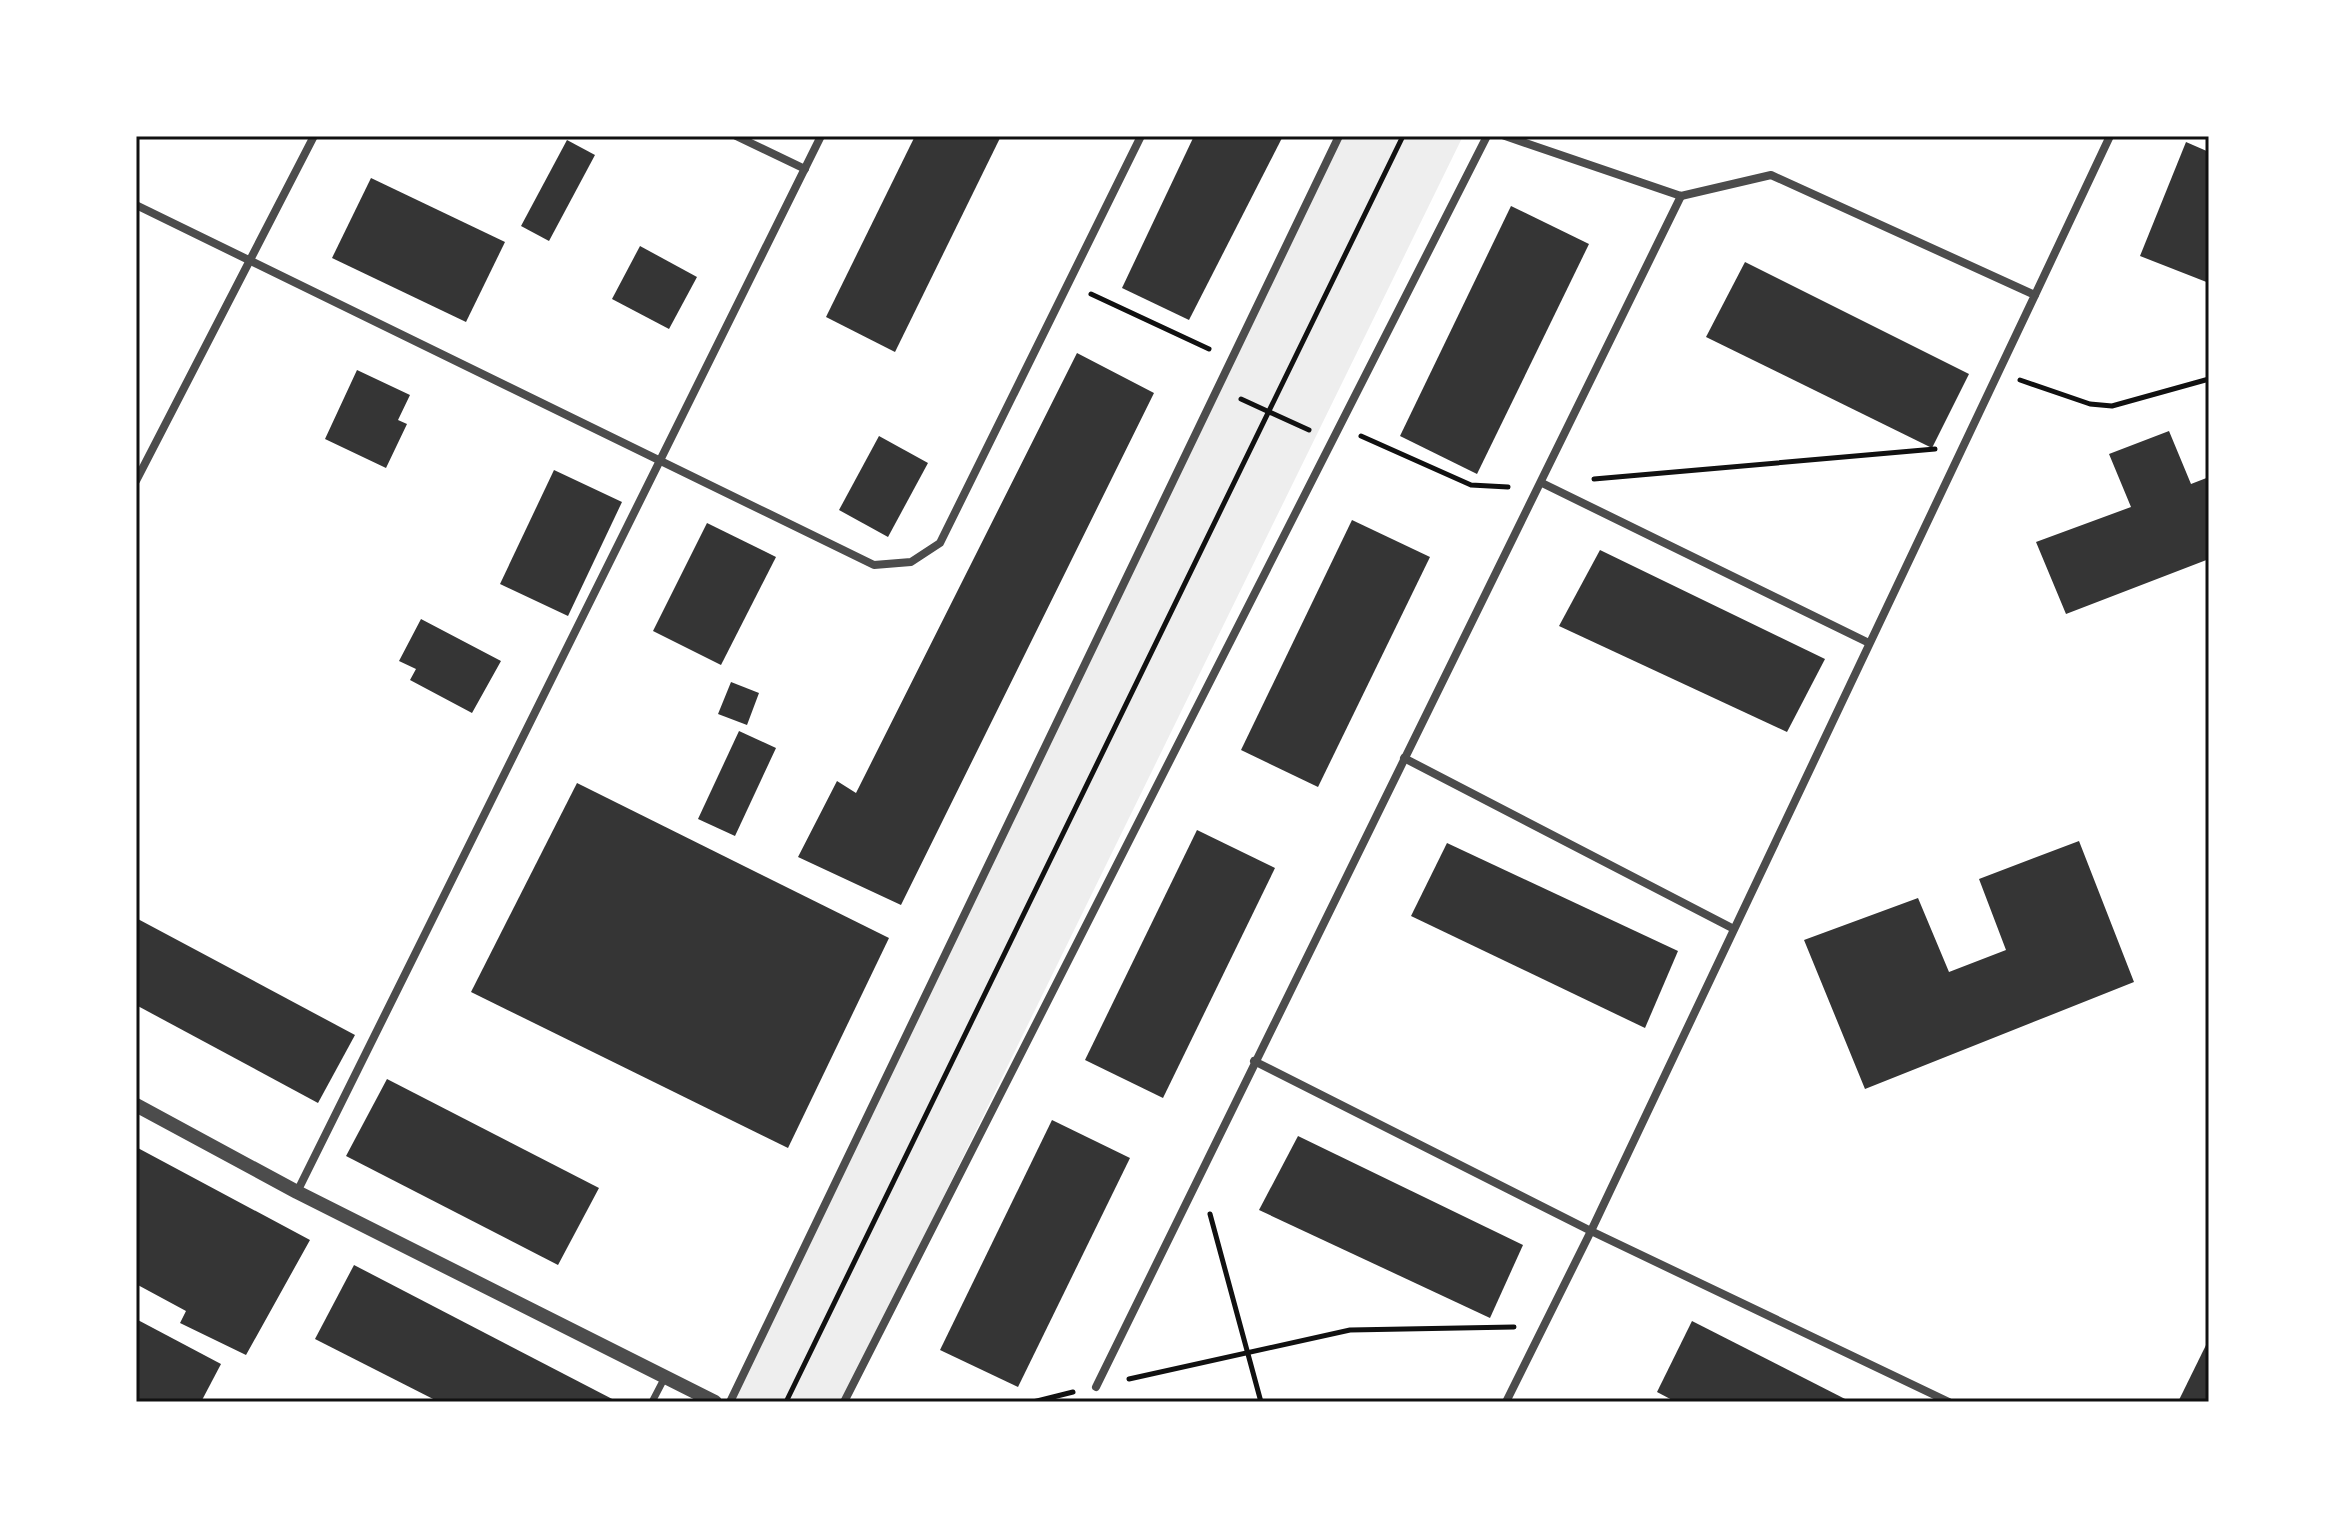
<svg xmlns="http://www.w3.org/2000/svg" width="2345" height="1538" font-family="Ubuntu,sans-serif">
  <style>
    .green { fill: #eee }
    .building { fill: #353535 }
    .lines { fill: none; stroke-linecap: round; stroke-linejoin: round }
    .path { stroke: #111; stroke-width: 5 }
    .pedestrian { stroke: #4c4c4c; stroke-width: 7 }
    .minor { stroke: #4c4c4c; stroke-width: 8 }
    .tertiary { stroke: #4c4c4c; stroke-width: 14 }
    .neatline { fill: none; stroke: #111; stroke-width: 3 }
  </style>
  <rect width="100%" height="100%" fill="#fff"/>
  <polygon class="green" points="1339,136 1463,136 843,1402 730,1402"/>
  <g class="building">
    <polygon points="915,136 1001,136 895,352 826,317"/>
    <polygon points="1194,136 1283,136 1189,320 1122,288"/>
    <polygon points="567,140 595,155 549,241 521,226"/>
    <polygon points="2186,142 2209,152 2209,283 2140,256"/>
    <polygon points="371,178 505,242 466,322 332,258"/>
    <polygon points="1511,206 1589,244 1477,474 1400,436"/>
    <polygon points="640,246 697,277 669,329 612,299"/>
    <polygon points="1745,262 1969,374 1932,448 1706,337"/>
    <polygon points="1077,353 1154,393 901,905 798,857 837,781 856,793"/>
    <polygon points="357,370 410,395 398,420 407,424 386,468 325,439"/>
    <polygon points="2169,431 2191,484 2209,477 2209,559 2066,614 2036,542 2131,507 2109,454"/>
    <polygon points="879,436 928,463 888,537 839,510"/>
    <polygon points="554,470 622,502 568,616 500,584"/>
    <polygon points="1352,520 1430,557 1318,787 1241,750"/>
    <polygon points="707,523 776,557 721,665 653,631"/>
    <polygon points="1600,550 1825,659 1787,732 1559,626"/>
    <polygon points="421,619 501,661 472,713 410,680 416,669 399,661"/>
    <polygon points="731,682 759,693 747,725 718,714"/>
    <polygon points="739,731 776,748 735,836 698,819"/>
    <polygon points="577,783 889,938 788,1148 471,992"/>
    <polygon points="1197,830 1275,868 1163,1098 1085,1060"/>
    <polygon points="2079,841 2134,982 1865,1089 1804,940 1918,898 1949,972 2006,950 1979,879"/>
    <polygon points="1447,843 1678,951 1645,1028 1411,916"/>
    <polygon points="136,918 355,1035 318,1103 136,1005"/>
    <polygon points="387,1079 599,1188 558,1265 346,1156"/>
    <polygon points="1052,1120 1130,1158 1018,1387 940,1350"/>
    <polygon points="1298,1136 1523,1245 1490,1318 1259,1210"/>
    <polygon points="136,1147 310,1240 246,1355 180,1323 186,1311 136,1284"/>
    <polygon points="354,1265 618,1402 439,1402 315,1339"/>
    <polygon points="136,1319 221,1364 201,1402 136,1402"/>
    <polygon points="1692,1321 1851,1402 1676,1402 1657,1392"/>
    <polygon points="2207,1343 2209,1402 2178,1402"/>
  </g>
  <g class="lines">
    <g class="path">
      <polyline points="1091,294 1209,349"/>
      <polyline points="2020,380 2090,404 2112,406 2209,379"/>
      <polyline points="1241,399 1309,430"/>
      <polyline points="1361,436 1471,485 1508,487"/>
      <polyline points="1594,479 1935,449"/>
      <polyline points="1210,1214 1261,1402"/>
      <polyline points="1129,1379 1350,1330 1514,1327"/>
      <polyline points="786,1402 1403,136"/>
      <polyline points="1033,1402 1073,1392"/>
    </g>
    <polyline class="pedestrian" points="652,1402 665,1377"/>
    <g class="minor">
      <polyline points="736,136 805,169"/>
      <polyline points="1505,136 1681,196 1771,175 2035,295 1591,1231 1949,1402"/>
      <polyline points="136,205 874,565 911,562 940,543 1141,136"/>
      <polyline points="2035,295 2110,136"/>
      <polyline points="136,481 314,136"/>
      <polyline points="1542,483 1869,643"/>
      <polyline points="1404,758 1732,928"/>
      <polyline points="1254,1061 1591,1231 1506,1402"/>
      <polyline points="297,1192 821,136"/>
      <polyline points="1096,1387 1681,196"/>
      <polyline points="730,1402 1339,136"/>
      <polyline points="844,1402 1487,136"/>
    </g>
    <polyline class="tertiary" points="136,1105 297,1192 715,1402"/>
  </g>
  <rect width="2345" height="1538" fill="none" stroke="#ffffff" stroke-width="276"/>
  <rect x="138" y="138" width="2069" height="1262" class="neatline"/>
</svg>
